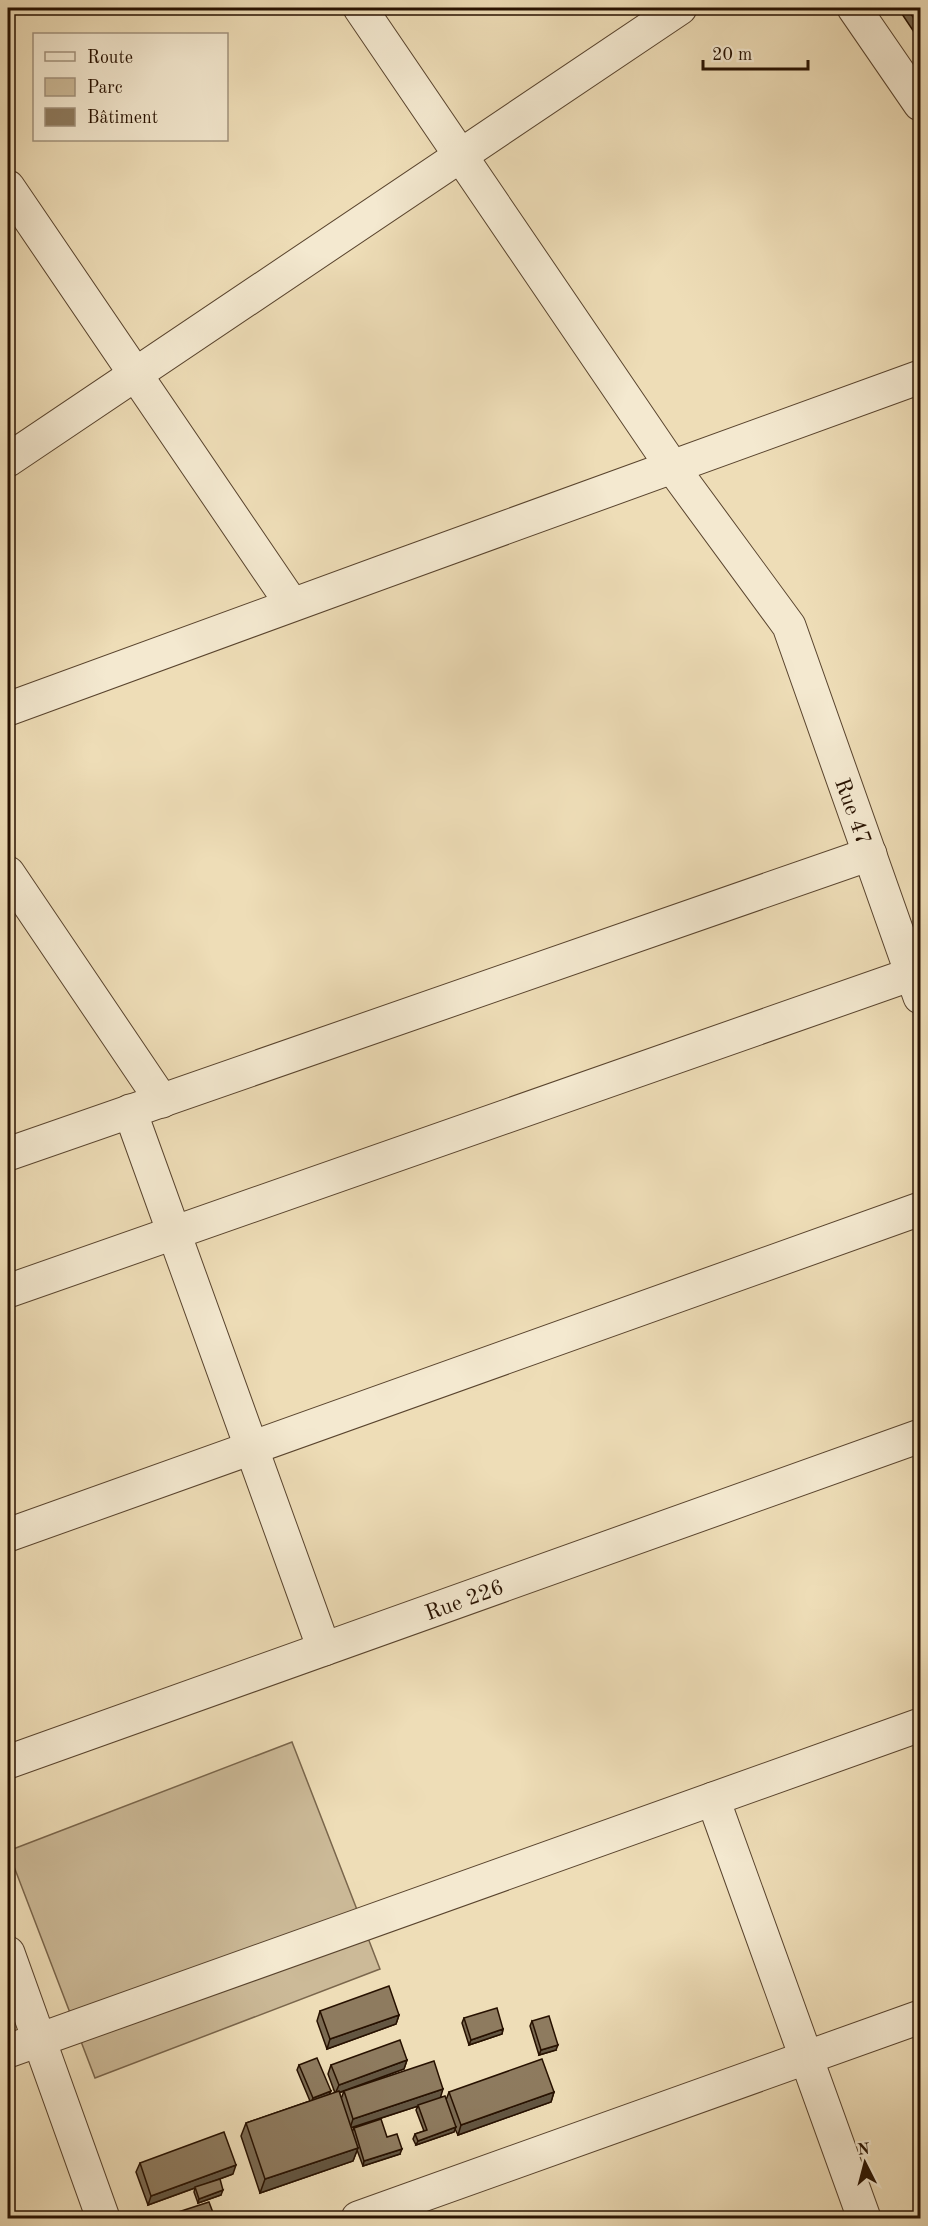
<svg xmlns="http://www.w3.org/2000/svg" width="928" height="2226" font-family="'Old Standard TT',serif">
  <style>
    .green { fill: #ccba98; stroke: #7a664c; stroke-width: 1.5 }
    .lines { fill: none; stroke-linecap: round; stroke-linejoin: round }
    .minor-casing { stroke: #59442e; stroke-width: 35 }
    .minor { stroke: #f4e9d0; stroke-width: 33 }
    .wall { fill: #7a6a52; stroke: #271100; stroke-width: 1.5; fill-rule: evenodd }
    .shaded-wall { fill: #635642; stroke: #271100; stroke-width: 1.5 }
    .building { fill: #8e7b5f; stroke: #271100; stroke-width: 1.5 }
    .labels { text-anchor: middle; stroke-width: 5; stroke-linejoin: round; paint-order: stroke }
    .street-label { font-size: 22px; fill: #271100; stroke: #f4e9d0 }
  </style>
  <rect width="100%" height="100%" fill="#eeddb7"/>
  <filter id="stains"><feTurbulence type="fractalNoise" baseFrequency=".00333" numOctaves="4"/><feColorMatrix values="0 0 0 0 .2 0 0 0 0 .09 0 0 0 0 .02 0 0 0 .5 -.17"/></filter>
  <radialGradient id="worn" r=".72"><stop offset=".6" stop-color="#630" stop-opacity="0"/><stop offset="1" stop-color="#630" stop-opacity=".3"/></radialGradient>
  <polygon class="green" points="292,1742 380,1969 95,2078 8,1851"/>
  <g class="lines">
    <g class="minor-casing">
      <g id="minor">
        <polyline points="360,8 673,468 789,626 920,997"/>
        <polyline points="854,8 920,104"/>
        <polyline points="8,187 291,603"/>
        <polyline points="8,460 680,8"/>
        <path d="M8 709C311 596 617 489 920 377"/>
        <polyline points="8,873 162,1101"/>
        <polyline points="130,1111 324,1649"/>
        <polyline points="8,1154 870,854"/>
        <polyline points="8,1291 912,974"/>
        <polyline points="8,1535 920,1209"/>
        <polyline points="8,1762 920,1436"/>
        <polyline points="713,1799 864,2218"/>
        <polyline points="8,1953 103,2218"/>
        <polyline points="8,2051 920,1725"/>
        <polyline points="358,2218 920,2017"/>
      </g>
    </g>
    <use href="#minor" class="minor"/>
  </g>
  <g class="wall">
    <polygon points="898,8 921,8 921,32 916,35"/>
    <polygon points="320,2011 399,2015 396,2024 327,2049 317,2021"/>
    <polygon points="464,2018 503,2029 502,2034 469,2045 462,2023"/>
    <polygon points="532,2021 556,2050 539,2055 530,2026"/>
    <path d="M407 2060 404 2069 353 2088 441 2097 446 2100 449 2092H554L551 2102 458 2135 455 2129 454 2132 416 2145 413 2139 415 2134 424 2131 416 2110 418 2106 351 2128 352 2132 354 2128 387 2137 400 2154 363 2166 357 2150 353 2161 260 2193 241 2136 246 2123 310 2101 297 2070 299 2065 329 2095 335 2093 328 2074 331 2065ZM344 2091 341 2099 339 2093Z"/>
    <polygon points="140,2163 233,2174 217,2180 221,2195 198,2203 194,2192 195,2188 148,2205 136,2172"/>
  </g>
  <g class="shaded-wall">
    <polygon points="921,25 921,32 916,35 919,26"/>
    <polygon points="399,2015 396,2024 327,2049 330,2039"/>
    <polygon points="503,2029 502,2034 469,2045 471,2040"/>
    <polygon points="558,2045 556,2050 539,2055 541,2050"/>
    <polygon points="407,2060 404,2069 335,2094 339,2085"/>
    <polygon points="443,2089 440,2099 350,2128 353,2119"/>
    <polygon points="331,2091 329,2095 311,2103 313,2098"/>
    <polygon points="554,2092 551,2102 458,2135 461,2125"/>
    <polygon points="456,2127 454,2132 416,2145 418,2141"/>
    <polygon points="358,2148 353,2161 260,2193 265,2179"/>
    <polygon points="402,2149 400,2154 363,2166 364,2161"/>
    <polygon points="236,2165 233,2174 148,2205 151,2196"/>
    <polygon points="223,2190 221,2195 198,2203 199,2199"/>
  </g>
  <g class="building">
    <polygon points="907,8 921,8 921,25 919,26"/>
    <polygon points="389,1986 399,2015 330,2039 320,2011"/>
    <polygon points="497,2008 503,2029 471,2040 464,2018"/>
    <polygon points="549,2016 558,2045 541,2050 532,2021"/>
    <polygon points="400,2040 407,2060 339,2085 331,2065"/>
    <polygon points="317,2058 331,2091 313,2098 299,2065"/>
    <polygon points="542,2059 554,2092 461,2125 449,2092"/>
    <polygon points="434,2061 443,2089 353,2119 344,2091"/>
    <polygon points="339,2091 358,2148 265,2179 246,2123"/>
    <polygon points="445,2096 456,2127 418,2141 415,2134 427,2130 418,2105"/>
    <polygon points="381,2119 387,2137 397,2134 402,2149 364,2161 354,2128"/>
    <polygon points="224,2132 236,2165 151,2196 140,2163"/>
    <polygon points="220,2179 223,2190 199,2199 195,2187"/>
    <polygon points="209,2202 215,2218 176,2218 175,2213"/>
    <polygon points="156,2215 156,2218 145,2218"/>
  </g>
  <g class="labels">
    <g class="street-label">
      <text transform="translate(854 811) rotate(70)" y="8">Rue 47</text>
      <text transform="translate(464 1599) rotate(-20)" y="8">Rue 226</text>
    </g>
  </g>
  <rect width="928" height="2226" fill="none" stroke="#eeddb7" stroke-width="30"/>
  <rect x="9" y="9" width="910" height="2208" fill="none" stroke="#271100" stroke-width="3"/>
  <rect x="15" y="15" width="898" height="2196" fill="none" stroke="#271100" stroke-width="1.5"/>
  <rect x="33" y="33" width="195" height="108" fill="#f4e9d0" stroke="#a2937d" stroke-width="1.5"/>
  <rect x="45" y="52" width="30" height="9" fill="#f4e9d0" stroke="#a2937d" stroke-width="1.5"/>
  <text x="87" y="63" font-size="18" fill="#271100">Route</text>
  <rect x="45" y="78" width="30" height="18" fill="#ccba98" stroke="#a2937d" stroke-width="1.5"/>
  <text x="87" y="93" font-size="18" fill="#271100">Parc</text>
  <rect x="45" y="108" width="30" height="18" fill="#8e7b5f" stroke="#a2937d" stroke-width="1.5"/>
  <text x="87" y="123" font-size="18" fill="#271100">Bâtiment</text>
  <g transform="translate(865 2163) rotate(354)" stroke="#f4e9d0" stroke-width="4.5" paint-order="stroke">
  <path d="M0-4.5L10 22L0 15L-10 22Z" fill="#271100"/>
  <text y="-9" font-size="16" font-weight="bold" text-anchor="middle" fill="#271100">N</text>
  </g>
  <path d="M703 60v9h105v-9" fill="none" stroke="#271100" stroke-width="3"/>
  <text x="712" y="60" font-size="18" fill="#271100" stroke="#f4e9d0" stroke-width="4.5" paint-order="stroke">20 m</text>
  <rect width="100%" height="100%" filter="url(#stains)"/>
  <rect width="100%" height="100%" fill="url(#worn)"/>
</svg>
